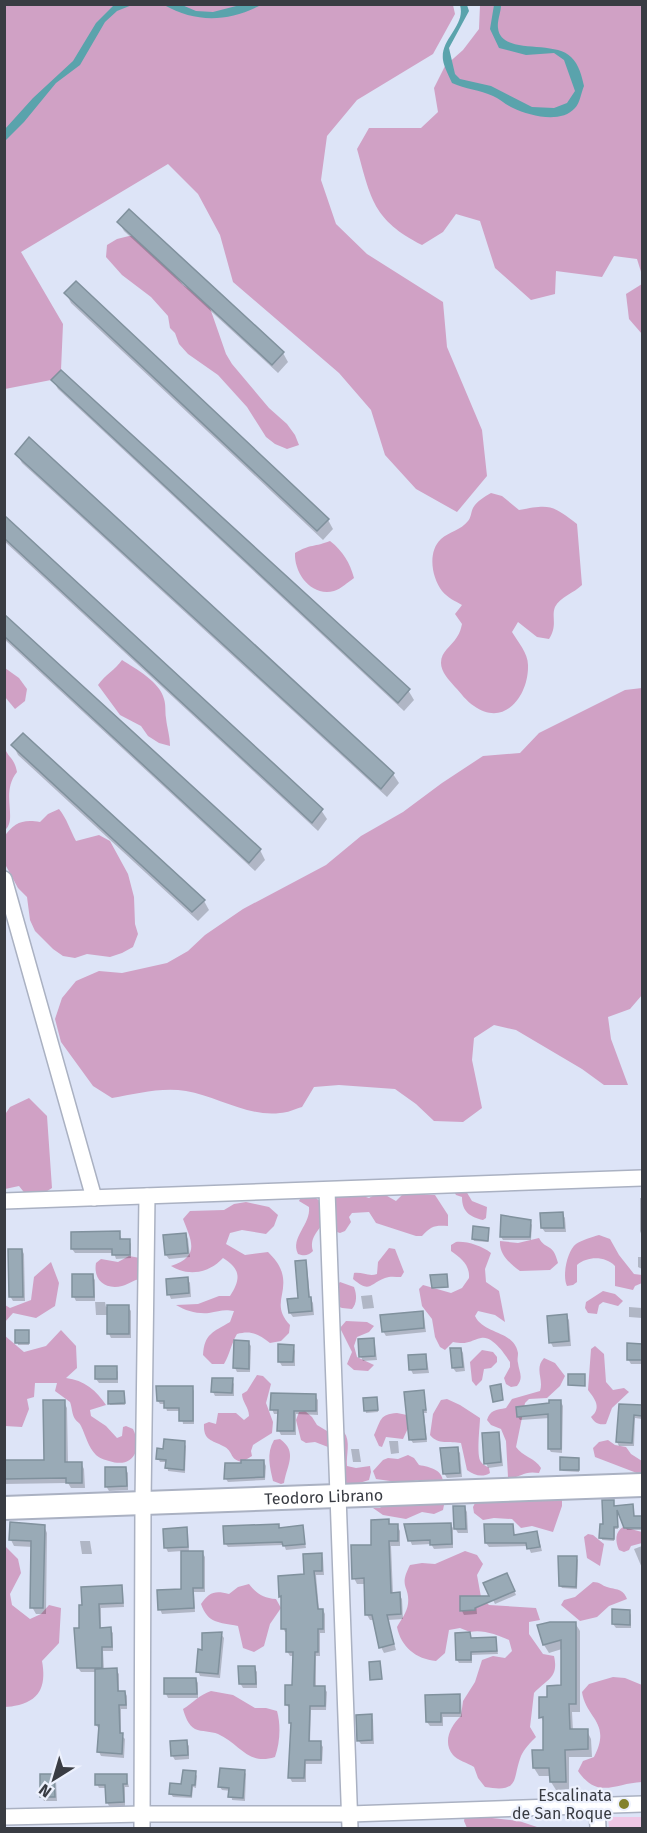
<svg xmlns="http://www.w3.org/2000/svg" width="647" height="1833" font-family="'Fira Sans',sans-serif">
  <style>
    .green { fill: #eec7e5 }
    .forest { fill: #d0a1c5 }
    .water { fill: #5aa3ac }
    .shadow { fill: #0003 }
    .building { fill: #99aab6; stroke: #80919d; stroke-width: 1.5 }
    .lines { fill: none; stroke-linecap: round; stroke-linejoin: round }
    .minor-casing { stroke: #aab1c2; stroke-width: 18 }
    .secondary-casing { stroke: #aab1c2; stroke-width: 26 }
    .minor { stroke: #fff; stroke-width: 15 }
    .secondary { stroke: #fff; stroke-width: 22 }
    .poi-dot { fill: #83822b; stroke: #edf1fd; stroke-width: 2 }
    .labels { text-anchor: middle; stroke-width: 4.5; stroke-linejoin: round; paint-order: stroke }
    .street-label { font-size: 16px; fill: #393c43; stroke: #edf1fd }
    .poi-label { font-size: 16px; fill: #393c43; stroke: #edf1fd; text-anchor: end }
  </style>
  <rect width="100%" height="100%" fill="#dde4f7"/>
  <polygon class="green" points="608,1817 642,1817 642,1828 609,1828"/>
  <g class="forest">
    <polygon points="4,5 453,5 455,14 433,54 357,100 327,136 321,180 336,224 367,254 443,302 447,347 482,430 487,476 457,512 416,489 385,455 371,410 339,373 233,282 220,235 198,194 168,164 21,252 63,324 61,370 51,380 5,389"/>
    <path d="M480 5H642V275L637 259 614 256 602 277 556 271 555 294 531 300 495 268 480 221 456 214 443 232 422 245C373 220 371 199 357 149L369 128H421L438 112 434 88 445 66 463 50 479 29Z"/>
    <polygon points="129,236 141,236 183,285 204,299 210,308 226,354 232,364 269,408 287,424 295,435 299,445 287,449 275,444 266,437 247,407 218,375 188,354 179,344 175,333 170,328 168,316 151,297 122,275 106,257 107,245 117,239"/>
    <polygon points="642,284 642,334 629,319 626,294"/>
    <path d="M491 493 502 496 519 510C551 504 552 505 577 524L582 585C574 593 560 597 555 607 551 617 558 625 549 639L537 637 518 622 512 632C518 642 528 653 528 665 529 695 505 728 474 706 466 701 461 693 455 687 449 680 441 672 441 663 441 651 451 647 457 637 460 633 461 628 462 624L455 614 462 605C455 601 448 598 442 591 432 578 427 552 441 539 449 532 461 530 468 521 471 518 471 512 473 508 477 501 484 497 491 493Z"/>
    <path d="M330 541C343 551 350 563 354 578 348 582 341 589 334 591 311 597 294 573 295 553 310 544 315 547 330 541Z"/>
    <path d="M122 660C136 669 160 682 164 699 166 705 165 712 166 718 167 728 170 736 170 746L159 743 148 736 141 726 120 715 98 685C105 675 115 670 122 660Z"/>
    <polygon points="5,668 19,678 27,689 25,701 15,709 5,697"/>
    <path d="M642 688V995L630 1009 608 1017 611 1039 628 1085H604L582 1069 516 1030 494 1025 474 1038 472 1060 482 1108 463 1122 434 1121 416 1104 395 1089 339 1085 314 1087 302 1107C295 1109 287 1113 280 1113 248 1117 216 1096 186 1091 161 1087 136 1094 112 1098L93 1086 61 1042 55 1019 62 998 76 981 99 971 122 973 167 963 188 951 205 935 243 909 326 865 361 836 403 812 442 783 483 756 520 753 539 733 625 690Z"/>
    <path d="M4 747C9 759 14 757 17 772 0 793 18 819 5 830Z"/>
    <path d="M59 809C67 819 70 830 76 841L99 835 110 841 128 874 134 897 135 924 138 934 133 947 122 953 110 957 87 954 75 958 63 956 53 949 35 931 30 920 27 897 18 888 6 866 4 837C14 823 22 819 40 822L48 814Z"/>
    <polygon points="29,1098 47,1116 52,1188 31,1201 19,1186 5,1189 4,1116 10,1107"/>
    <path d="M453 1190 466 1191 472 1201 487 1207 486 1218 483 1220C470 1217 462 1212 462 1197L456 1195Z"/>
    <path d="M360 1191 363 1196 369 1198 380 1192 396 1201 404 1193 435 1195 448 1215V1226C435 1225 431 1226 422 1236H416L376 1223 369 1212 352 1213 349 1217 351 1222 345 1231 340 1233 334 1231 336 1193Z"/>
    <path d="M302 1195 313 1196 324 1204 325 1221C318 1231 309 1238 313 1251 308 1256 304 1256 298 1254 290 1237 311 1225 309 1207L299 1201Z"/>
    <path d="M246 1202 269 1207 278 1215 274 1226 266 1234 242 1230 230 1233 226 1244 245 1255 268 1252C274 1258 280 1265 282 1273 288 1294 271 1305 290 1325L289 1333 281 1341 270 1343C258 1334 251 1330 237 1334 231 1344 230 1354 224 1364H212L203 1355C204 1334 213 1332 230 1322L234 1311C224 1309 219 1311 209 1313 197 1314 186 1311 176 1305L198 1304 219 1296H230C241 1279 241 1269 223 1258 209 1273 189 1277 171 1266 200 1256 192 1242 183 1219L190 1211 224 1210 234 1204Z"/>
    <path d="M599 1235 610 1239 619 1255 634 1274 642 1275V1283L635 1286 633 1290 615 1286V1266C605 1256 588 1256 577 1265V1282L573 1285 567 1286C562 1276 567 1251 576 1244 582 1240 592 1237 599 1235Z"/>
    <path d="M539 1238C546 1251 553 1242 558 1263L550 1270 520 1271C510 1264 499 1254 500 1241L518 1243Z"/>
    <path d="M456 1242C467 1241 482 1246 491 1253L485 1269 486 1282 499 1291 505 1322 495 1315 478 1311 475 1316C484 1335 514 1330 518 1353 518 1357 517 1360 518 1363 519 1372 524 1377 517 1386L511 1387 506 1384 504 1378 510 1367V1362C505 1354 492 1335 481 1338 469 1341 468 1345 453 1342L445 1350 440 1347 435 1337 432 1319 422 1306 419 1289 423 1285 451 1293 462 1288 469 1278C470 1265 461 1258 451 1251V1245Z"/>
    <path d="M389 1248 395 1249 404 1272 401 1277C395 1277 390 1276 385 1278 368 1285 370 1293 353 1279L354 1273C363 1272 369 1277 377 1274L378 1262Z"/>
    <path d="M129 1256 140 1258V1279C133 1280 129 1284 122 1286 105 1290 93 1280 96 1263L101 1259 118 1262Z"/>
    <polygon points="51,1262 59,1283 55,1306 36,1318 13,1313 5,1322 5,1305 10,1308 31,1300 34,1277"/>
    <path d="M340 1282 354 1287C357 1295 357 1303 352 1309L342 1308 337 1306 338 1284Z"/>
    <polygon points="603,1291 615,1294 623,1301 618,1306 603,1302 599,1305 597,1314 588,1313 585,1308 586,1302"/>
    <polygon points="346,1321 367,1322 374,1326 369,1332 357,1337 354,1346 357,1357 374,1365 368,1371 354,1370 347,1364 352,1352 340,1328"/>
    <path d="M61 1330 76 1346 77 1368 66 1378C84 1380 97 1391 106 1405L90 1410 91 1416 106 1426 117 1438 122 1436 123 1427 126 1426 133 1429C143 1450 133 1469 109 1461 105 1460 99 1458 96 1455 88 1447 86 1436 81 1426 80 1423 77 1422 75 1419 72 1415 72 1407 70 1402L55 1391 57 1383H35L34 1397 27 1399 29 1409 22 1427 5 1426 4 1335 24 1352 46 1346Z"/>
    <path d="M595 1346 604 1354 606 1382 613 1390 624 1388 629 1392 612 1408 606 1424C598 1425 595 1423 591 1417 602 1408 595 1399 588 1390L591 1349Z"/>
    <polygon points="482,1350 493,1352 497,1357 497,1362 491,1368 484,1369 482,1380 476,1386 472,1381 470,1362"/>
    <path d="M544 1358 555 1363 565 1376 560 1386 547 1398 529 1399 525 1403 516 1447C522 1456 535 1458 541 1468L539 1473C522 1470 521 1479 508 1477L506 1441 501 1429 491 1425 487 1420C490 1410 496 1410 506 1408L512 1399 540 1391C544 1379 534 1369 544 1358Z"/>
    <path d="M257 1375 263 1376 271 1384 266 1403 273 1422 272 1433 253 1445 251 1451 252 1456 242 1462C229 1459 234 1453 225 1447 214 1440 203 1442 204 1424L209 1422 216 1424 218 1413H236L244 1420 249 1416C249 1407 242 1402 242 1394L247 1391Z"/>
    <path d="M447 1399 460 1405 480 1418C480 1426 476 1456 481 1462 483 1465 487 1466 489 1468L490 1473C482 1478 474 1475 467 1470L461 1443C450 1441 438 1445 430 1435L433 1414 441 1400Z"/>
    <polygon points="305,1411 312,1417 317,1425 327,1431 328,1447 315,1442 306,1443 301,1440 296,1420 299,1412"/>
    <path d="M397 1413 407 1415 409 1426 403 1439 386 1437 382 1447 379 1446 374 1435C381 1421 379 1414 397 1413Z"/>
    <path d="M344 1432C351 1442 346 1454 347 1466L356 1468 370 1466 371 1472 369 1480 353 1485 344 1482 340 1436Z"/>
    <path d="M280 1439C298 1452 287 1465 284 1483L281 1484 273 1481C270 1467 266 1454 274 1440Z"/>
    <polygon points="608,1440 615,1445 626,1447 631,1454 642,1461 642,1475 595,1457 593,1448 599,1442"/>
    <path d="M408 1455 414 1458 419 1465C430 1467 444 1470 443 1484L429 1486 418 1480 404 1483 376 1479 373 1471 383 1460 388 1458 398 1459Z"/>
    <polygon points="560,1494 562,1499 562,1506 553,1532 532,1526 521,1528 512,1519 494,1518 483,1520 474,1513 473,1507 476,1501 519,1499 531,1501"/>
    <polygon points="388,1500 441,1500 444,1505 443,1510 434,1514 422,1512 406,1519 383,1515 373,1508 380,1508"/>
    <path d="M623 1527 642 1532V1543L631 1546 629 1550 624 1552 619 1550C615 1541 615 1532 623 1527Z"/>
    <polygon points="588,1534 593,1535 604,1544 600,1566 587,1558 584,1537"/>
    <path d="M4 1545 18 1559 21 1573 10 1594 12 1605 30 1619 41 1614 49 1605 61 1608 59 1643 42 1661C46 1683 42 1699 19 1705 13 1706 10 1707 4 1707Z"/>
    <path d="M465 1551 477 1555 483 1564 477 1575 481 1597 489 1605 536 1608 540 1620 529 1622V1634L543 1654 554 1656C559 1678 547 1679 534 1693L530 1727 536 1737C531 1742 524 1749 521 1756 512 1779 521 1793 485 1787L478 1778 474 1767C468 1763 457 1760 453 1755 442 1742 451 1725 461 1716L463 1701 475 1682 482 1660 493 1656 505 1658 512 1651 509 1640C498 1635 482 1629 470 1632L460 1628 449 1630 445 1653 436 1661C416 1659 401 1647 397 1627 401 1620 407 1612 408 1604 410 1585 398 1588 410 1565L422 1563 435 1564Z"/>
    <path d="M593 1582C600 1582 601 1585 607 1587 616 1590 623 1588 627 1599L609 1606 597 1617 580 1621 561 1605 564 1600 575 1597Z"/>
    <path d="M249 1584C257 1594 263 1598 276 1599L281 1608 270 1624 264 1646 254 1652 243 1648 238 1626C219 1622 208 1624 201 1604 209 1592 215 1590 229 1594L238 1587Z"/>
    <path d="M613 1677 625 1678 642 1685V1782C615 1783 598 1800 578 1771L583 1761 594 1757C612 1722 586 1719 582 1692L589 1684Z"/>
    <path d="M211 1691 233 1695 255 1708H266L277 1711C281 1725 280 1743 275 1757 248 1766 240 1744 218 1734 211 1731 202 1732 195 1729 188 1725 185 1716 183 1709 193 1703 199 1695 211 1691Z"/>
    <polygon points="465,1815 519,1821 540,1828 467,1828 464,1821"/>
  </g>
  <g class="water">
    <polygon points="114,5 132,5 117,11 105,22 80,65 56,83 24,122 5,141 5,129 33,98 73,61 96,23"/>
    <path d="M164 5H182L196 11 213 12 240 5H261C228 22 196 23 164 5Z"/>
    <path d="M460 5H467L469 11 449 48 455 74 460 79 491 86 532 107 554 108 567 103 575 91 564 60 554 53 526 55 499 48 490 29 494 5H501C501 12 497 21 498 28 501 56 554 39 571 57 579 64 582 77 584 86 581 93 580 103 575 108 561 124 530 116 513 108 506 105 500 99 493 96 480 90 465 89 452 83 449 76 444 67 443 60 440 39 466 26 460 5Z"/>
  </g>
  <g class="shadow">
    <polygon points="119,222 283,353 288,362 278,373 124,231"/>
    <polygon points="66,293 328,520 333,529 323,540 71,303"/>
    <polygon points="53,380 408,690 414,700 404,711 58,389"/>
    <polygon points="29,439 393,774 399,783 387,797 22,463 17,454"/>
    <polygon points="4,517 321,810 327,819 318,831 4,541"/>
    <polygon points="4,616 260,850 265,860 255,871 4,639"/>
    <polygon points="13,745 204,901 209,910 198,921 18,755"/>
    <polygon points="640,1198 642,1198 642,1236 640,1231"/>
    <polygon points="562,1213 565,1218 566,1232 545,1232 542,1228 542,1214"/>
    <polygon points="530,1222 532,1225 531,1240 503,1240 501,1237"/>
    <polygon points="489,1231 488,1242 474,1241 473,1239"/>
    <polygon points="72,1233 119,1233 122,1240 129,1240 131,1244 131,1258 116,1259 114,1253 75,1253 72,1249"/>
    <polygon points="186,1235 188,1239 190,1257 169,1259 166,1255"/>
    <polygon points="22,1250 24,1254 25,1301 13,1301 10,1296"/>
    <polygon points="638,1257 642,1257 642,1269 638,1267"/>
    <polygon points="305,1262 307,1266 310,1298 313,1303 314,1315 293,1317 290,1313 300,1300"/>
    <polygon points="92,1275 95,1280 95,1302 105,1302 106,1307 128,1307 131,1311 131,1338 111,1338 109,1334 108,1315 96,1315 95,1301 76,1301 74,1297"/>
    <polygon points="187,1278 190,1283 191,1297 171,1299 169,1294"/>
    <polygon points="372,1295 374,1308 363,1309 361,1296"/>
    <polygon points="629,1307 642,1308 642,1318 629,1317"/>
    <polygon points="422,1313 424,1317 426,1332 386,1336 383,1331"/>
    <polygon points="566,1316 569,1320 571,1346 553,1347 551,1343"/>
    <polygon points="17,1331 28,1331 29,1345 18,1345"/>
    <polygon points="373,1340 375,1344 377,1360 363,1361 361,1357"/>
    <polygon points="248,1342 251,1346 250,1372 237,1372 235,1368"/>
    <polygon points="629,1345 642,1346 642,1364 631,1364 628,1359"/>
    <polygon points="293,1346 295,1351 295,1366 282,1366 279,1361"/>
    <polygon points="461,1349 463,1353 465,1371 456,1372 453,1368"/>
    <polygon points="425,1355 427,1360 429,1373 413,1374 411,1370"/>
    <polygon points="116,1368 118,1372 118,1383 99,1383 96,1379"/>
    <polygon points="232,1380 234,1384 234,1396 215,1396 213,1392"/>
    <polygon points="192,1387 194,1391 194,1424 183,1424 181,1411 167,1411 165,1404 160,1404 158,1401"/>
    <polygon points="123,1392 125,1405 110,1405 110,1403"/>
    <polygon points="423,1392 427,1413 424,1413 427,1442 413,1443 411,1440"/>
    <polygon points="315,1396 318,1400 318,1415 296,1414 296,1435 281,1435 279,1431 279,1414 274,1414 272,1409"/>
    <polygon points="377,1399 378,1412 366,1413 364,1400"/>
    <polygon points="64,1402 67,1408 68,1463 81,1463 84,1469 85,1488 71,1488 68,1483 4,1484 4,1459 6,1461 46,1462"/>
    <polygon points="561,1402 563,1406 562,1453 551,1452 549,1449 550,1418 520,1420 518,1417"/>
    <polygon points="642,1405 642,1419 635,1418 634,1446 619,1446 617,1442 620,1406"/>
    <polygon points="498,1434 500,1438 503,1466 488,1468 486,1463"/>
    <polygon points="389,1441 398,1441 399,1453 391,1454"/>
    <polygon points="184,1443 186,1446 185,1473 168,1471 167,1462 160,1462 158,1458 165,1450"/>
    <polygon points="351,1449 359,1449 361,1462 353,1462"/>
    <polygon points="457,1449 460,1453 462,1477 447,1478 444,1473"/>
    <polygon points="579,1461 579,1472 563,1471 562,1470"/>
    <polygon points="264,1462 266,1466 265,1480 228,1482 226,1479"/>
    <polygon points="125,1468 128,1473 128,1490 109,1491 106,1486"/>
    <polygon points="604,1501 613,1501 615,1507 632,1506 634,1517 642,1517 642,1530 627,1530 617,1508 618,1529 615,1529 614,1541 602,1540"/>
    <polygon points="465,1508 467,1512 468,1533 458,1533 455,1528"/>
    <polygon points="388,1521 391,1526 397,1525 400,1531 400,1546 391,1546 393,1594 399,1594 402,1599 403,1619 388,1620 396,1650 384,1653 381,1647 375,1620 370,1620 367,1615 366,1584 357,1584 354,1578"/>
    <polygon points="450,1524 453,1528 453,1548 434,1549 431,1544 412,1545 410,1540"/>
    <polygon points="278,1525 280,1529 302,1527 306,1548 286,1550 284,1545 228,1547 225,1543"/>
    <polygon points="512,1525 515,1536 537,1532 542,1551 531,1553 528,1546 489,1547 486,1543"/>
    <polygon points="44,1526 47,1533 46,1614 36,1614 32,1607 33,1547 14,1546 11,1540"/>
    <polygon points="186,1529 188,1533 189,1552 202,1552 205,1557 205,1592 194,1592 195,1612 162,1614 160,1609 183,1590 182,1551 168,1552 166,1548"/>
    <polygon points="80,1541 90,1541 92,1554 82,1554"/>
    <polygon points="642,1546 642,1568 634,1549"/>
    <polygon points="321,1554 323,1558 324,1575 316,1575 319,1610 323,1610 325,1614 325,1633 320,1633 320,1656 316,1656 316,1687 324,1688 327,1692 326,1710 311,1710 310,1742 320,1743 323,1747 322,1764 306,1764 306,1782 292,1782 290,1778 292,1768 291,1709 286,1705 294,1687 295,1656 290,1656 287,1651 288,1632 285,1632 283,1628 283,1599 281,1596 305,1576"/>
    <polygon points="576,1557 578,1560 577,1589 562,1588 560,1585"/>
    <polygon points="509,1579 516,1595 495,1604 493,1600"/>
    <polygon points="121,1587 123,1591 124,1607 101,1608 101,1629 110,1629 113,1633 113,1651 103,1651 104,1670 116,1670 119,1674 119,1692 125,1692 127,1696 127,1709 121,1709 121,1735 125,1739 124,1758 101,1756 99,1752 99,1729 96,1725 97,1672 81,1672 78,1668 75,1629 81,1629 80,1606"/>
    <polygon points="476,1602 477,1614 464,1615 462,1611"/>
    <polygon points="629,1611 631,1615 631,1628 616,1628 613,1624"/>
    <polygon points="575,1623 580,1631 580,1712 572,1712 573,1731 587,1731 591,1739 592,1757 569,1757 569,1789 556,1790 551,1782 551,1776 539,1776 534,1768 545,1751 544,1723 541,1717 549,1698 562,1687 562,1649 549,1653 544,1645 539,1626"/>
    <polygon points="221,1634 224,1638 220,1678 200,1676 198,1671 204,1652"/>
    <polygon points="470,1634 472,1640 495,1639 498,1654 472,1655 472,1663 459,1663 457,1660"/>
    <polygon points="254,1667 257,1672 257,1688 243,1688 240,1683"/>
    <polygon points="196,1679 198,1683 198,1698 168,1698 166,1694"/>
    <polygon points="459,1696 461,1700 462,1717 443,1717 443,1726 430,1726 427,1722"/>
    <polygon points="371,1716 373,1720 374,1744 361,1744 358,1740"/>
    <polygon points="186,1742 189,1746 189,1759 175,1760 172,1755"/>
    <polygon points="244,1771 246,1774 245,1801 232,1800 231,1791 222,1790 220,1787"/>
    <polygon points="195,1773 197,1776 196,1788 193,1787 192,1798 173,1797 171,1794"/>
    <polygon points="53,1775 56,1780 57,1801 44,1801 42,1797"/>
    <polygon points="126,1775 129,1787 125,1787 125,1806 109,1806 107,1802 106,1788 99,1788 97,1784"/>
  </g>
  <g class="building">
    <polygon points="129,209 284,352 272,365 117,222"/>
    <polygon points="76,281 329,519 317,531 64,293"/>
    <polygon points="61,370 410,689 398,703 51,380"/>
    <polygon points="29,437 394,773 381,789 15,454"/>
    <polygon points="4,515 323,809 312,823 4,538"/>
    <polygon points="4,614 261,849 249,863 4,636"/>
    <polygon points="23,733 205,900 192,912 11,745"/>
    <polygon points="563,1212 564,1228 541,1228 540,1213"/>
    <polygon points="501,1215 531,1220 530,1237 500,1237"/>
    <polygon points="473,1226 489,1228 488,1241 472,1239"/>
    <polygon points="120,1231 120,1239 130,1239 130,1255 112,1255 112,1249 71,1249 71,1232"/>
    <polygon points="186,1233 188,1253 165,1255 163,1235"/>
    <polygon points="8,1249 22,1249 23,1297 9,1297"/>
    <polygon points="306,1260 309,1297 311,1297 312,1311 289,1313 287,1299 298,1298 295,1261"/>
    <polygon points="72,1274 93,1274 94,1297 72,1297"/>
    <polygon points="447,1274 448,1287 432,1288 430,1275"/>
    <polygon points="188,1277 189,1293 167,1295 166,1279"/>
    <rect x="107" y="1305" width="22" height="29"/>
    <polygon points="423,1311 424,1328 382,1332 380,1315"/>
    <polygon points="567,1314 569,1341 549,1343 547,1316"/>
    <rect x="15" y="1330" width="14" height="13"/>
    <polygon points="374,1338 375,1356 359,1357 358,1339"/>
    <polygon points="234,1340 249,1341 249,1369 233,1368"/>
    <polygon points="627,1343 642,1344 642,1360 627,1360"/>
    <polygon points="278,1344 294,1345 293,1362 278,1362"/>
    <polygon points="450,1348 461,1348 463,1367 452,1368"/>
    <polygon points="426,1354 427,1369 409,1370 408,1355"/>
    <rect x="95" y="1366" width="22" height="13"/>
    <polygon points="568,1374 585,1374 585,1386 568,1385"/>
    <polygon points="212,1378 233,1378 232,1393 211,1392"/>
    <polygon points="501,1384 503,1400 493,1402 490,1386"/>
    <polygon points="156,1386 193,1386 193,1421 179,1421 179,1408 164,1408 164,1401 157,1401"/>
    <polygon points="424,1390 426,1410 423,1410 426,1439 409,1440 404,1392"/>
    <polygon points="108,1391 124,1391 125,1403 108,1404"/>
    <polygon points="271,1393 316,1394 316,1411 294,1411 294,1431 277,1431 278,1410 270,1410"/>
    <polygon points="377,1397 378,1410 364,1411 363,1398"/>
    <polygon points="43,1400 65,1400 65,1462 82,1462 82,1483 66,1483 66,1478 4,1479 4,1460 44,1460"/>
    <polygon points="549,1400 561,1400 561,1449 548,1449 548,1414 517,1417 516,1407 549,1403"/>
    <polygon points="619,1404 642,1405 642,1416 634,1415 632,1443 616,1442"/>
    <polygon points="499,1432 501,1462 484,1464 482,1433"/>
    <polygon points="164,1439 185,1441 184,1470 165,1468 166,1460 156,1459 157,1448 163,1449"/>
    <polygon points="458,1447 460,1473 443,1474 440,1448"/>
    <polygon points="560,1457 579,1458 579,1470 560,1470"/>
    <polygon points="241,1460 264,1460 264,1477 224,1479 225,1463 241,1463"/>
    <polygon points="105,1467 126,1467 127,1486 105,1487"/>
    <polygon points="602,1500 614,1500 614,1506 633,1504 634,1516 642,1516 642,1528 624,1528 617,1510 618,1527 614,1527 614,1539 599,1538 600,1524 603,1524"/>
    <polygon points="453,1506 465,1506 466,1529 454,1529"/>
    <polygon points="389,1519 389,1524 398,1524 398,1541 389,1541 391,1593 400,1592 401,1614 387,1615 394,1644 379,1648 372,1615 365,1615 364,1578 352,1579 351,1545 371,1545 371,1520"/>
    <polygon points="10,1522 45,1525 43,1608 30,1608 31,1541 9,1540"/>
    <polygon points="451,1523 452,1544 430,1545 430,1540 408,1541 404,1524"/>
    <polygon points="279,1524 279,1528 303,1525 305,1544 283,1546 282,1542 224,1544 223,1526"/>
    <polygon points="484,1524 513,1524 514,1535 537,1531 540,1547 527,1549 526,1543 485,1543"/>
    <polygon points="187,1527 188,1547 164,1548 163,1529"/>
    <polygon points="181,1551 203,1551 203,1588 193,1588 194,1608 158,1610 157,1590 181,1589"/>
    <polygon points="322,1553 322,1571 314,1571 318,1609 323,1609 323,1629 318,1629 318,1652 315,1652 314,1686 325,1686 325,1706 310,1706 309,1741 321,1741 321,1760 305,1760 304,1778 288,1778 291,1723 289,1723 289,1705 285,1705 285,1685 292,1685 293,1652 286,1652 286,1629 281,1629 281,1596 279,1597 278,1576 304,1574 303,1554"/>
    <polygon points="558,1556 577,1556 576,1587 559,1586"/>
    <polygon points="507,1573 515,1591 475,1608 475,1610 460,1611 460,1596 489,1596 483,1583"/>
    <polygon points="122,1585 123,1603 99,1604 100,1628 111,1627 112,1647 102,1647 102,1668 77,1668 74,1628 79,1628 79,1605 82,1605 81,1587"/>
    <polygon points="612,1609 630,1610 630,1625 612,1624"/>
    <polygon points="550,1622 576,1622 576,1704 569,1704 570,1729 588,1729 588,1749 565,1750 566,1782 550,1782 549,1768 533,1768 532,1750 543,1750 543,1717 539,1718 539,1697 547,1697 547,1686 561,1685 561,1640 543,1645 537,1625"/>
    <polygon points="222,1632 218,1674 196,1672 198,1649 202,1650 202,1633"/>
    <polygon points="470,1632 471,1638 496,1637 497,1651 471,1652 471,1660 456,1660 455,1633"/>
    <polygon points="380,1661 382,1679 370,1680 369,1662"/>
    <polygon points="238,1666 255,1666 256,1684 239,1684"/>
    <polygon points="117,1668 118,1691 125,1691 126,1705 119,1705 120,1733 123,1733 122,1754 97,1752 99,1725 95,1725 95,1669"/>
    <polygon points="164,1678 196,1678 197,1694 164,1694"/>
    <polygon points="460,1694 460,1713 441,1713 441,1722 426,1722 425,1695"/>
    <polygon points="372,1714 372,1740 357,1741 356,1715"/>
    <polygon points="187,1740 188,1755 171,1756 170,1741"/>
    <polygon points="220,1768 245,1770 243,1798 228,1797 229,1788 218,1787"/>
    <polygon points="183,1770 196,1771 195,1785 192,1785 191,1796 169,1794 170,1783 181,1784"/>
    <polygon points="40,1774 54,1774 55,1797 40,1797"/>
    <polygon points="95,1774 127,1774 127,1784 123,1784 124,1802 106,1803 105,1785 95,1785"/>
  </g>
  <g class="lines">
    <g class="minor-casing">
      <g id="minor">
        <polyline points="4,879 94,1198"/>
        <polyline points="327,1190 350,1828"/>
        <polyline points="4,1201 642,1178"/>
        <polyline points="597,1805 598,1828"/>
        <polyline points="4,1817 143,1814 350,1814 642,1804"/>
        <polyline points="142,1828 143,1503 147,1196"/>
      </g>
    </g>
    <g class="secondary-casing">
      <g id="secondary">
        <path id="s1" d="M4 1508 642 1485"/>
      </g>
    </g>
    <use href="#minor" class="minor"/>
    <use href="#secondary" class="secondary"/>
  </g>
  <circle class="poi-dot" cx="624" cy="1804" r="6"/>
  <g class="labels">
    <g class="street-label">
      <text dy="6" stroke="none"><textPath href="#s1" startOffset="320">Teodoro Librano</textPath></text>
    </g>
    <g class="poi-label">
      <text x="612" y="1801">Escalinata<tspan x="612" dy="18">de San Roque</tspan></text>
    </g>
  </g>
  <rect width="647" height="1833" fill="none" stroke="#393c43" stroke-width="12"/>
  <g transform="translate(54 1779) rotate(217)" stroke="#edf1fd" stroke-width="4.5" paint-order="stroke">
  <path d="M0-4.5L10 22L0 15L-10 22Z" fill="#393c43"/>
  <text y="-9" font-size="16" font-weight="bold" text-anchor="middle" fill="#393c43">N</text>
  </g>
</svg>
